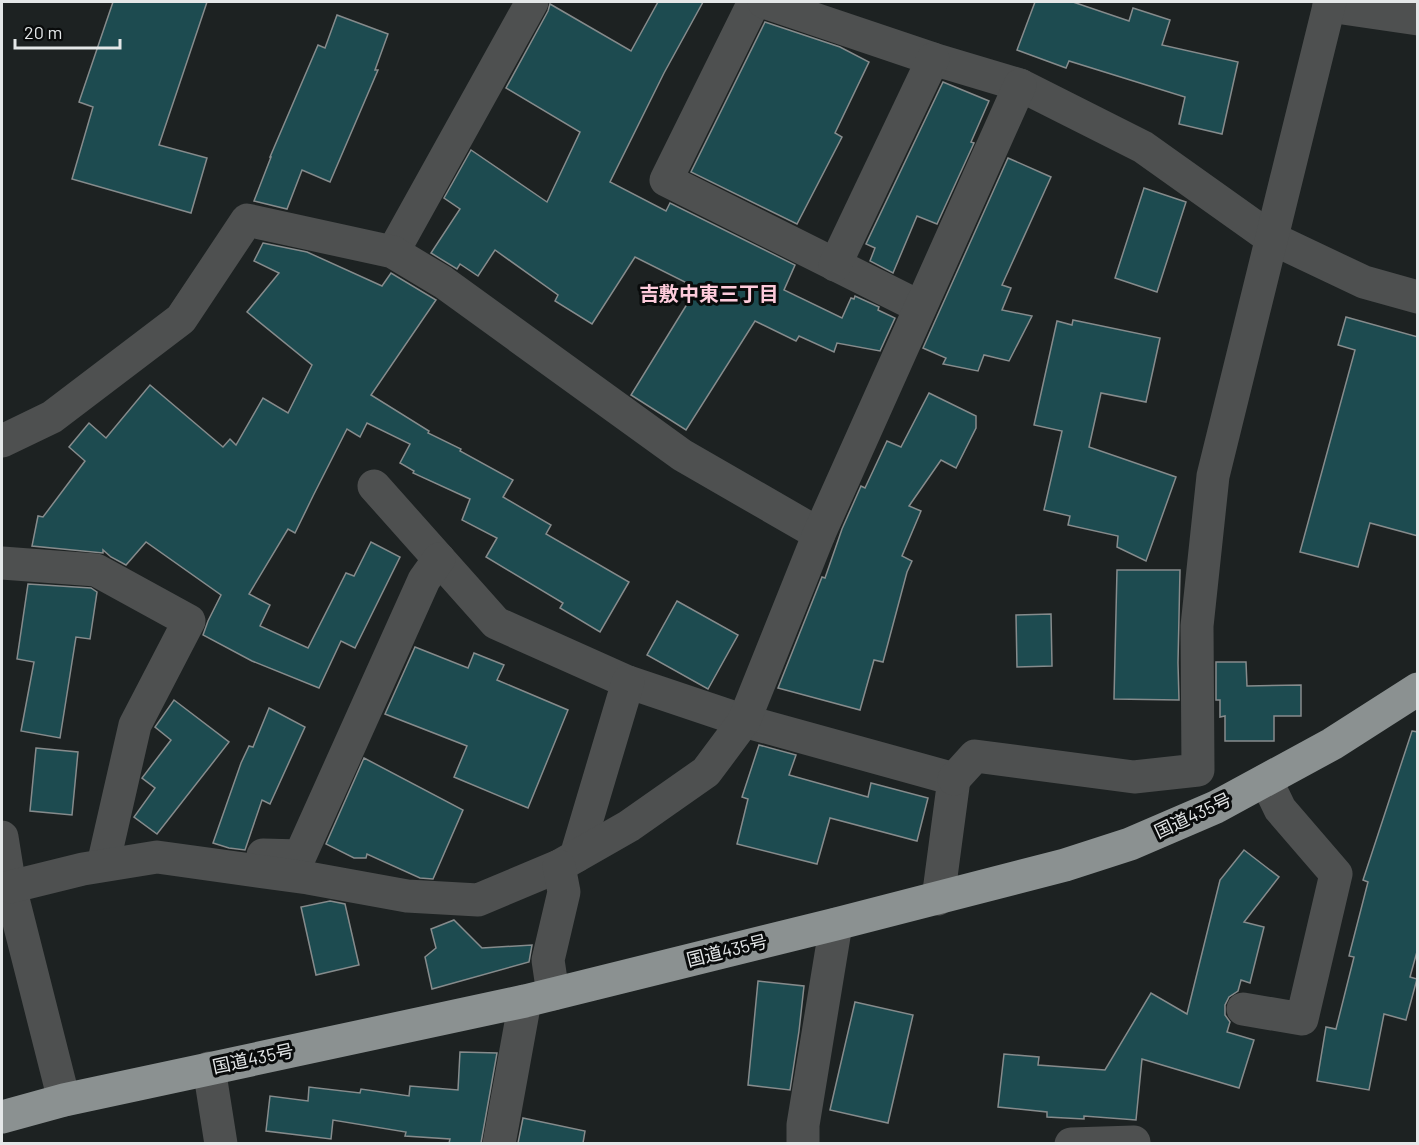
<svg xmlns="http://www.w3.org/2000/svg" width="1419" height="1145" font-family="Barlow,'Noto Sans JP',sans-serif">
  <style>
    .building { fill: #1d4b50; stroke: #868b8c; stroke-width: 1.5 }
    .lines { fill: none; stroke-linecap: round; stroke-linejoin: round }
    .minor { stroke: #4e5050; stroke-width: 33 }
    .highway { stroke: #8b9191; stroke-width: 33 }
    .labels { text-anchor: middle; stroke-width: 6; stroke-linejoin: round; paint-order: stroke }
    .street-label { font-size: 18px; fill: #e4e7e8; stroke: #090b0b }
    .neighbourhood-label { font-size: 20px; font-weight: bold; fill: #fdcbdb; stroke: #090b0b }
  </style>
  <rect width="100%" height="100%" fill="#1d2222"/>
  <g class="building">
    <polygon points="113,2 207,2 159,145 207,158 191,213 72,179 93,107 79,102"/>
    <polygon points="658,2 703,2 664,73 610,182 666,211 670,203 795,265 784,290 842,318 851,298 854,299 855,296 879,307 878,310 895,318 880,351 837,343 834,352 799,336 796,341 755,321 686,430 631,395 697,288 635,257 592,324 555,301 558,295 495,250 478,276 460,264 457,269 431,253 460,209 444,198 471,150 547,202 580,132 506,88 548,11 550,4 631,51"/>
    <polygon points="1035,2 1073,2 1129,21 1133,8 1170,20 1162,45 1238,62 1222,134 1179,124 1185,97 1069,61 1066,68 1017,50"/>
    <polygon points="337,15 388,34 375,70 378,70 330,182 302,170 287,209 254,201 271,157 270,157 318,45 325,48"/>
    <polygon points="765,22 840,47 869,62 835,133 842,137 797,224 691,172"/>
    <polygon points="943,82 989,101 971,142 974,143 937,224 917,216 893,273 870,261 875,248 866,244"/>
    <polygon points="1008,158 1051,177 1002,285 1011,288 1002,310 1032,316 1009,361 984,355 978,371 943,364 946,358 923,348"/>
    <polygon points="1144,188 1186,202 1157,292 1115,278"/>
    <polygon points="263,243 307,252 382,286 391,273 436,300 371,395 429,431 428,433 461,449 460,451 513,480 503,497 551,525 546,534 629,582 600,632 560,608 563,603 486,557 497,538 462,520 470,499 413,473 414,471 400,463 410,444 367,423 360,437 347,429 314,494 295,533 288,529 249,594 270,605 260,626 308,648 346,573 354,576 371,542 400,557 355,648 341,641 319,688 252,661 203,635 208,621 221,595 146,542 126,565 111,557 103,550 103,553 32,546 38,516 43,517 85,461 69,447 89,423 106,438 150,385 223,447 230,439 236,445 263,398 288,413 312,365 247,312 279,273 254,261"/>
    <polygon points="1346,317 1418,337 1418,536 1370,523 1358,567 1300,552 1355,350 1338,345"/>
    <polygon points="1073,320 1160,338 1146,402 1101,393 1089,447 1176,477 1146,561 1117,547 1118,536 1068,525 1070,516 1044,510 1062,431 1034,425 1057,321 1072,325"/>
    <polygon points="929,393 976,416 976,428 956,468 941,460 909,506 921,511 902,556 912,561 907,572 883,662 874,660 860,710 778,688 822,577 825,578 842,529 861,486 865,488 887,441 901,447"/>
    <polygon points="1117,570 1180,570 1178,663 1179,700 1114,699"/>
    <polygon points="28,584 91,588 97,592 90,639 76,637 60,738 21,731 34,662 17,659"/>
    <polygon points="677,601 738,635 708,689 647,655"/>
    <polygon points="1051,614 1052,666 1017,667 1016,615"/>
    <polygon points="415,647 468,668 474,653 504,665 497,680 568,710 528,808 454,777 467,746 385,714"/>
    <polygon points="1216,662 1246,662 1247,686 1301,685 1301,716 1274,716 1274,741 1225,741 1225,716 1220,717 1220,700 1216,700"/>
    <polygon points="174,700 229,742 157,834 134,817 155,788 142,778 171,740 155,727"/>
    <polygon points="269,708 305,727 270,804 262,800 245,850 229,848 213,843 241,763 249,746 253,747"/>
    <polygon points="1412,731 1418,732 1418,948 1410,977 1417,979 1406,1020 1384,1014 1369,1090 1317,1081 1326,1027 1336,1029 1354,957 1349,956 1368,882 1363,880"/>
    <polygon points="759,745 796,755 789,775 868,797 871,783 928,798 917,841 830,818 817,864 737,844 748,799 742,797"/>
    <polygon points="36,748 78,752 72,815 30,811"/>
    <polygon points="364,758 463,810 433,879 420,878 367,854 366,858 354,858 326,844"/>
    <polygon points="1244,850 1279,877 1244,922 1264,927 1250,983 1241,980 1238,991 1229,997 1225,1005 1225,1015 1230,1022 1227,1032 1254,1040 1239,1088 1142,1059 1136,1120 1084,1116 1084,1119 1047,1117 1047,1112 998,1107 1004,1054 1039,1057 1038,1065 1105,1070 1151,993 1187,1014 1220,880"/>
    <polygon points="330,901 345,904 359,965 316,975 301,907"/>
    <polygon points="454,920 482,948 532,945 529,962 432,989 425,957 436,948 431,929"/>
    <polygon points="758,981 804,986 799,1031 790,1090 748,1085"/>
    <polygon points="855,1002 913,1015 888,1123 830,1110"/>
    <polygon points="460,1052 497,1053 481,1143 449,1143 450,1139 405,1136 406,1132 333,1120 331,1139 266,1131 270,1096 308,1101 309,1087 360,1093 361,1089 409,1096 410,1086 458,1090"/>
    <polygon points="523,1118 585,1131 583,1143 518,1143"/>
  </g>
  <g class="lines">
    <g class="minor">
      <polyline points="754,2 666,180 920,307"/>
      <polyline points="764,2 933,59 1020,85 1143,147 1271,238 1364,282 1418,297"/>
      <polyline points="1329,6 1418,19"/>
      <polyline points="393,252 532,2"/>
      <polyline points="835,265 933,59"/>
      <polyline points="2,441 52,417 181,319 247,220 393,252 443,282 682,455 819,534"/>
      <polyline points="374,486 496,623 628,682 744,721 954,779 938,899"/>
      <polyline points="2,563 96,570 189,621 135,725 103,865"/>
      <polyline points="954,779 975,756 1134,777 1198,770 1197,626 1213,476 1330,2"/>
      <polyline points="2,837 10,887 64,1100"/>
      <polyline points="263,855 300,856 424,580 439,559"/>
      <polyline points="576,856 628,682"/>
      <polyline points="10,887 83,869 157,857 308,878 407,896 478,900 559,866 629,826 706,772 744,721 819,534 1020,85"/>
      <polyline points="553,994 548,960 564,892 559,866"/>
      <polyline points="1243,1009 1302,1019 1336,874 1280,809 1266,780"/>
      <polyline points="209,1068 221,1144"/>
      <polyline points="499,1144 525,1001"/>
      <polyline points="803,1144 803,1125 836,924"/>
      <polyline points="1071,1144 1134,1142 1134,1144"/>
    </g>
    <polyline class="highway" points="2,1117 64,1100 525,1001 836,924 1065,865 1130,844 1216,807 1332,744 1418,689"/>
  </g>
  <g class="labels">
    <g class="street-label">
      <text transform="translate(1193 816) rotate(-25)" y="6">国道435号</text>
      <text transform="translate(727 951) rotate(-14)" y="6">国道435号</text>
      <text transform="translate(253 1059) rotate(-12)" y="6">国道435号</text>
    </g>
    <g class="neighbourhood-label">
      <text x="709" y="301">吉敷中東三丁目</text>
    </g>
  </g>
  <rect width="1419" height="1145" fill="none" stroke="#e4e7e8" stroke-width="6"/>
  <path d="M15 39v9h105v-9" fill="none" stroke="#e4e7e8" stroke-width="3"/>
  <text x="24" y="39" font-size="18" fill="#e4e7e8" stroke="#090b0b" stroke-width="4.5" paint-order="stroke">20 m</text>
</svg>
